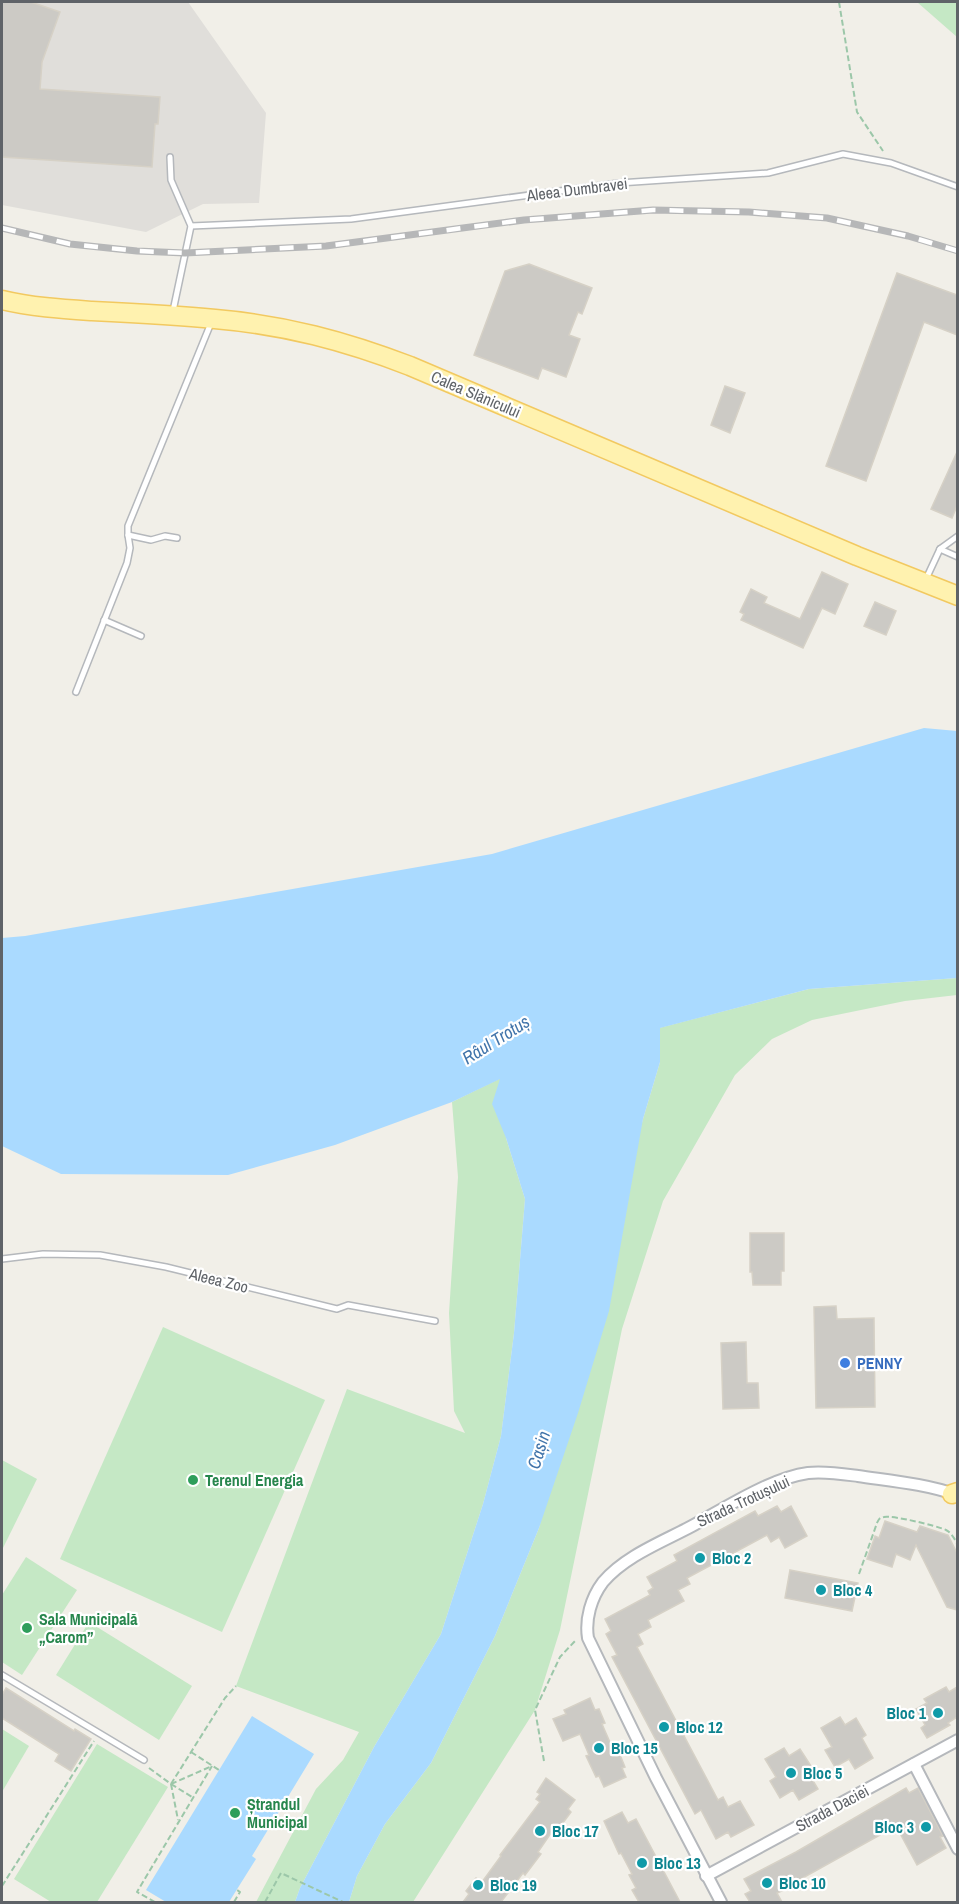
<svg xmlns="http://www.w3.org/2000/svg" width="959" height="1904" font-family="'Archivo Narrow',sans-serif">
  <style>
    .industrial { fill: #e0deda }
    .green { fill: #c5e8c5 }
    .water { fill: #aadaff }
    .building { fill: #cccac5; stroke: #d6d1c6; stroke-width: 1.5 }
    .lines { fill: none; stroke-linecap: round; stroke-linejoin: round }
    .lane-casing { stroke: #b5b8bc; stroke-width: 8 }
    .street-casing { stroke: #b5b8bc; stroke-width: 14 }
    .primary-casing { stroke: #f2c960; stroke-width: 21 }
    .path { stroke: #9cc7a9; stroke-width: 2; stroke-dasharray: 6 3; stroke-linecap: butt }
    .lane { stroke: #fff; stroke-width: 5 }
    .street { stroke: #fff; stroke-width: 10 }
    .primary { stroke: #fff2af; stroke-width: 18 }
    .rail-casing { stroke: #b6b7b8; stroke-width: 7 }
    .rail { stroke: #fff; stroke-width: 4.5; stroke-dasharray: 14; stroke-linecap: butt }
    .shop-dot { fill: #3f7fe0; stroke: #fff; stroke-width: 2 }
    .leisure-dot { fill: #2e9e5b; stroke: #fff; stroke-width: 2 }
    .culture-dot { fill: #0f9aa8; stroke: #fff; stroke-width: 2 }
    .labels { text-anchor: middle; stroke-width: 4.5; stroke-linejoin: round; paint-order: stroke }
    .street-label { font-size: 16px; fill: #5f6368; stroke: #fff }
    .shop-label { font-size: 16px; font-weight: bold; fill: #366cbe; stroke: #fff; text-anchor: start }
    .leisure-label { font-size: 16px; font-weight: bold; fill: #27864d; stroke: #fff; text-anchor: start }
    .culture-label { font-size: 16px; font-weight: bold; fill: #0d838f; stroke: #fff; text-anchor: start }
    .water-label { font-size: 18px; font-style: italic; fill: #4174aa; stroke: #fff }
  </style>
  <rect width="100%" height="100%" fill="#f1efe8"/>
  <polygon class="industrial" points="2,2 188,2 266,113 259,203 203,204 146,232 2,205"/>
  <g class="green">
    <polygon points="917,2 957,2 957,37"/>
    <polygon points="957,978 957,995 905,1001 812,1020 772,1039 735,1075 663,1201 622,1329 560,1630 535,1710 413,1902 349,1902 357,1876 385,1824 431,1763 495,1636 539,1528 643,1119 660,1062 659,1028 809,989"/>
    <polygon points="501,1078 506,1138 525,1199 514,1333 501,1436 483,1504 441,1634 374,1747 300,1888 295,1902 256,1902 316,1789 343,1760 359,1732 236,1686 347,1389 465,1433 454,1411 449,1313 458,1177 452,1102"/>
    <polygon points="163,1327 325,1400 222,1632 60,1559"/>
    <polygon points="2,1460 37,1479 3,1548 2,1547"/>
    <polygon points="26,1557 77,1590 22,1675 2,1662 2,1595"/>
    <polygon points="89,1622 192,1686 159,1740 56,1675"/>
    <polygon points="2,1729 29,1746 2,1792"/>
    <polygon points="97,1744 168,1787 97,1902 51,1902 14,1879"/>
  </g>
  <g class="water">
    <polygon points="924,728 957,731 957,978 809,989 660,1028 660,1062 643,1119 609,1311 578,1413 539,1528 495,1636 431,1763 385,1824 357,1876 349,1902 295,1902 300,1888 374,1747 441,1634 483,1504 501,1436 514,1333 525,1199 506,1138 492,1104 500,1079 452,1102 335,1145 228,1175 61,1174 2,1146 2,938 25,936 492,854"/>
    <polygon points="252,1716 314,1754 252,1856 256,1859 229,1902 166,1902 146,1890"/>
  </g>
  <g class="building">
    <polygon points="2,2 31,2 60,12 42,62 40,89 160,97 158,124 155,124 152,167 2,157"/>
    <polygon points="529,264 592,288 582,314 578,312 569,335 580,339 566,377 542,368 538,379 474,355 505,271"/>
    <polygon points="897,273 957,295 957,335 924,322 866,481 826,466"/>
    <polygon points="725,386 745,393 730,433 711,425"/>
    <polygon points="957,452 957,506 952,518 931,509"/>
    <polygon points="822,572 848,584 835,614 822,608 803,648 741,620 744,614 740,612 751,589 767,597 764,603 800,619"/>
    <polygon points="875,602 896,611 886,635 864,626"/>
    <polygon points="750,1233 784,1233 784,1271 781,1271 781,1285 753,1285 752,1272 750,1272"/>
    <polygon points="836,1306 837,1319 874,1318 875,1407 816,1408 814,1307"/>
    <polygon points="746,1342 747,1383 758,1383 759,1408 723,1409 721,1343"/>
    <polygon points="777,1506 781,1512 791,1506 807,1536 785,1548 779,1537 771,1542 767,1535 687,1578 690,1584 678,1590 684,1601 648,1620 651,1627 638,1634 643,1644 637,1647 718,1800 723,1797 728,1807 740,1801 754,1825 731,1837 728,1832 716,1839 701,1810 695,1814 612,1657 617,1655 606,1634 611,1631 605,1619 650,1595 648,1591 653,1588 647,1577 677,1561 674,1555 755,1511 758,1516"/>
    <polygon points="885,1521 917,1532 920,1526 948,1535 957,1553 957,1610 947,1607 916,1545 910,1560 896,1554 892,1567 867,1559 875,1536 879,1538"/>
    <polygon points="790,1570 858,1583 852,1611 785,1598"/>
    <polygon points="946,1687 949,1692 957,1687 957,1717 948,1723 950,1725 927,1738 921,1728 925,1725 916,1709 927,1703 924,1699"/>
    <polygon points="6,1688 74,1731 75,1729 91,1739 71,1771 55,1761 59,1754 2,1718 2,1695"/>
    <polygon points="590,1698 595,1710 599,1709 605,1723 602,1724 616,1756 620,1755 625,1767 622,1768 626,1777 604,1787 599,1776 596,1777 586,1756 589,1755 580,1734 563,1741 553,1719 566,1714 564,1710"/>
    <polygon points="840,1717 845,1725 856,1718 866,1735 862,1738 873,1758 855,1769 849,1759 835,1767 825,1750 832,1747 821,1728"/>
    <polygon points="784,1748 789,1756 800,1749 811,1766 806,1769 818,1789 799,1800 793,1790 780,1798 770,1781 776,1777 765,1759"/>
    <polygon points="546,1778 575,1800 568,1809 571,1812 554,1835 551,1833 538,1852 541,1854 525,1875 523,1873 501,1902 463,1902 469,1894 466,1891 476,1878 482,1882 501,1856 500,1855 540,1802 536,1799 540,1794 537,1792"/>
    <polygon points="906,1788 909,1793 918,1788 943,1836 940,1837 946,1848 917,1865 896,1826 790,1885 791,1887 777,1893 782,1902 750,1902 745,1894 751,1891 744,1879 796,1852"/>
    <polygon points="622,1812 628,1823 636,1819 680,1902 639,1902 632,1890 636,1888 629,1875 632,1874 621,1853 619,1854 604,1821"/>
  </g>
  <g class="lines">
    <g class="lane-casing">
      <g id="lane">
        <polyline points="170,157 171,180 191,226 173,311"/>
        <polyline points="191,226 351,219 619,183 768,173 843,154 891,163 958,187"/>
        <polyline points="128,535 151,540 165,536 177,538"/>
        <polyline points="940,549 958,536"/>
        <polyline points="926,579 940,549 958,557"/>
        <polyline points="104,620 141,636"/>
        <polyline points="76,692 127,563 130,548 128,535 128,526 211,323"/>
        <polyline points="2,1259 43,1254 100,1255 166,1267 337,1309 348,1305 435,1321"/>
        <polyline points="2,1675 144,1760"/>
      </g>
    </g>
    <g class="street-casing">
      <g id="street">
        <polyline points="914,1764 958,1849"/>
        <polyline points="706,1876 958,1740"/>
        <path d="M721 1902 656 1778 588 1638C585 1619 591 1598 603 1582 625 1556 662 1542 692 1526 725 1508 771 1478 808 1473 824 1471 843 1474 858 1476 892 1481 926 1484 957 1495"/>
      </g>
    </g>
    <g class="primary-casing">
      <g id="primary">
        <path d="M2 300C31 307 62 309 92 311 133 313 174 315 215 319 285 325 345 341 410 366L857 556 958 596"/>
        <polyline points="952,1494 958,1492"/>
      </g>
    </g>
    <g class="path">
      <polyline points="839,2 857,112 883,151"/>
      <path d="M859 1574 877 1523C879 1519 879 1518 884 1517 892 1515 938 1526 946 1530 952 1533 955 1540 958 1545"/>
      <polyline points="191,1752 219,1770"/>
      <polyline points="544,1761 535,1710 560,1657 575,1641"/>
      <polyline points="149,1768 171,1784 225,1698 236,1686"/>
      <polyline points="171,1784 212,1766"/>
      <polyline points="171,1784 178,1820"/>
      <polyline points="171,1784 192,1797"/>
      <polyline points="2,1886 94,1741"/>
      <polyline points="155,1902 137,1892 212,1766"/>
      <polyline points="234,1902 240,1892 237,1890"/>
      <polyline points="265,1902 281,1873 343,1902"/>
    </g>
    <use href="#lane" class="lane"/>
    <use href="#street" class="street"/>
    <use href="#primary" class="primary"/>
    <g class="rail-casing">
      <polyline id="rail" points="2,228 70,244 137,251 185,253 326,246 524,220 653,210 749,212 827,218 908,236 958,251"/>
    </g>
    <use href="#rail" class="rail"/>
  </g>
  <circle class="shop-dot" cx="845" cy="1363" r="6"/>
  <g class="leisure-dot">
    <circle cx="193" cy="1480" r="6"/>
    <circle cx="27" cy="1628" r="6"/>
    <circle cx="235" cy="1813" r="6"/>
  </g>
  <g class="culture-dot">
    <circle cx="700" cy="1558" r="6"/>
    <circle cx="821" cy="1590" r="6"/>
    <circle cx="938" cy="1713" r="6"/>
    <circle cx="664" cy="1727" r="6"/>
    <circle cx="599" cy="1748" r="6"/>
    <circle cx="791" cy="1773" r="6"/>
    <circle cx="926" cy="1827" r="6"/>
    <circle cx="540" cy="1831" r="6"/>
    <circle cx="642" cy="1863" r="6"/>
    <circle cx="767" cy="1883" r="6"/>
    <circle cx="478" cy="1885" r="6"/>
  </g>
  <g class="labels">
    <g class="street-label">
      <text transform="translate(577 189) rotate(-7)" y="6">Aleea Dumbravei</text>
      <text transform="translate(476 394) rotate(23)" y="6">Calea Slănicului</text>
      <text transform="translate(219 1280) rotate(14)" y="6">Aleea Zoo</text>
      <text transform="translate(743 1501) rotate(-25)" y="6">Strada Trotușului</text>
      <text transform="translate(832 1808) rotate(-28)" y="6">Strada Daciei</text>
    </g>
    <g class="shop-label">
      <text x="857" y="1369">PENNY</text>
    </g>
    <g class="leisure-label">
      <text x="205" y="1486">Terenul Energia</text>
      <text x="39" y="1625">Sala Municipală<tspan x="39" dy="18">„Carom”</tspan></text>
      <text x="247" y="1810">Ștrandul<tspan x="247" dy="18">Municipal</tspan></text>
    </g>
    <g class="culture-label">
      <text x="712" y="1564">Bloc 2</text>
      <text x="833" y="1596">Bloc 4</text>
      <text x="926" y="1719" text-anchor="end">Bloc 1</text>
      <text x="676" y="1733">Bloc 12</text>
      <text x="611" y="1754">Bloc 15</text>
      <text x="803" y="1779">Bloc 5</text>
      <text x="914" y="1833" text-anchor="end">Bloc 3</text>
      <text x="552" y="1837">Bloc 17</text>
      <text x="654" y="1869">Bloc 13</text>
      <text x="779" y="1889">Bloc 10</text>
      <text x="490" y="1891">Bloc 19</text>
    </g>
    <g class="water-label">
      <text transform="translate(496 1040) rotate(-32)" y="6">Râul Trotuș</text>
      <text transform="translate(539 1450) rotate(-73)" y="6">Cașin</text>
    </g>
  </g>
  <rect width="959" height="1904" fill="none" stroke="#5f6368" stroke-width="6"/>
</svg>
